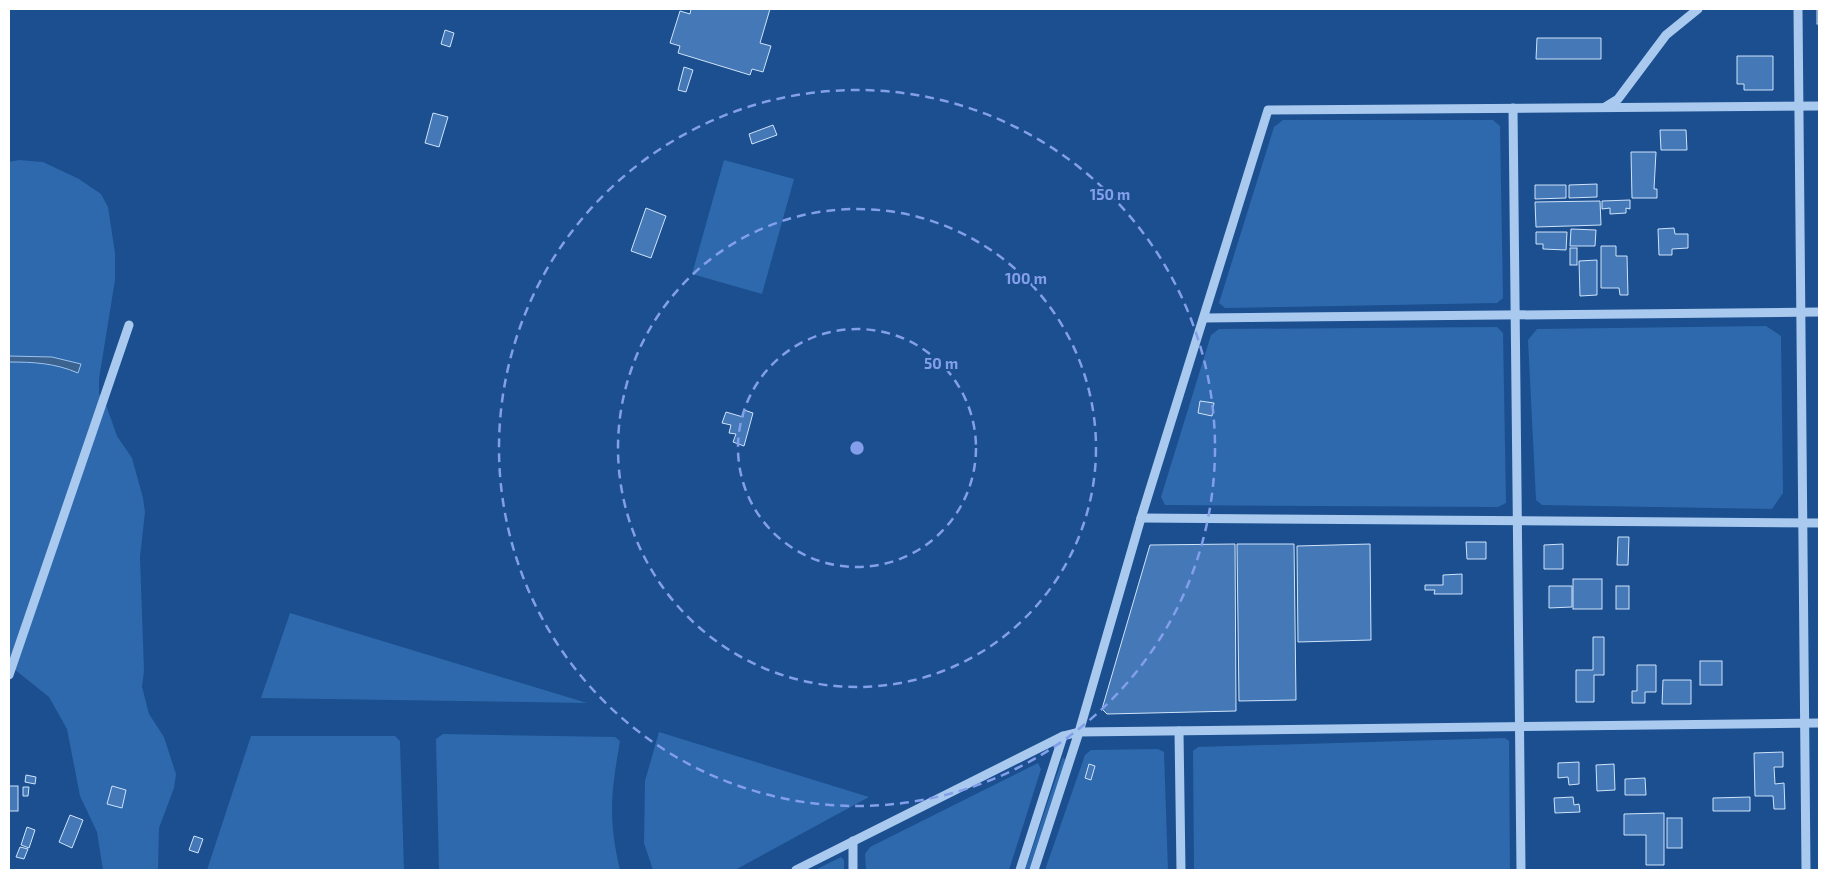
<svg xmlns="http://www.w3.org/2000/svg" width="1828" height="879" font-family="'Exo 2',sans-serif">
  <style>
    .green { fill: #2e69ad }
    .water { fill: #3c6290; stroke: #9cc4f0 }
    .building { fill: #4478b7; stroke: #cfe3fa }
    .lines { fill: none; stroke-linecap: round; stroke-linejoin: round }
    .minor { stroke: #a9c9ee; stroke-width: 9 }
    .ring { fill: none; stroke: #839eea; stroke-width: 2.5; stroke-dasharray: 9 6 }
    .centre { fill: #839eea; stroke: #1b4f8f; stroke-width: 2.5 }
    .ring-label { font-size: 15px; text-anchor: middle; font-weight: bold; fill: #839eea; stroke: #1b4f8f; stroke-width: 4.5; stroke-linejoin: round; paint-order: stroke }
  </style>
  <rect width="100%" height="100%" fill="#1b4f8f"/>
  <g class="green">
    <polygon points="1283,120 1493,120 1500,126 1503,298 1497,303 1225,308 1219,303 1274,127"/>
    <polygon points="19,160 43,162 79,179 101,194 108,207 115,253 115,280 99,379 99,394 106,405 117,436 132,458 143,498 145,512 140,557 144,671 142,687 149,714 164,737 176,774 174,788 159,828 158,870 103,870 97,832 80,796 67,729 49,697 9,665 9,162"/>
    <polygon points="724,160 794,179 762,294 692,274"/>
    <polygon points="1766,326 1781,336 1783,493 1772,509 1542,505 1536,500 1528,340 1537,329"/>
    <polygon points="1497,327 1503,333 1506,503 1498,507 1165,505 1161,497 1211,335 1219,329"/>
    <polygon points="290,613 587,703 261,698"/>
    <polygon points="659,732 869,797 735,870 653,870 644,843 645,781"/>
    <path d="M443 734 615 737 620 741C611 793 608 819 620 870H439L436 739Z"/>
    <polygon points="251,736 395,736 400,741 404,870 207,870"/>
    <polygon points="1505,738 1509,741 1510,870 1194,870 1193,751 1198,747"/>
    <polygon points="1158,749 1164,752 1168,870 1045,870 1085,755 1091,750"/>
    <polygon points="1063,757 1066,761 1030,870 1025,870"/>
    <polygon points="1038,763 1041,769 1009,870 866,870 865,854 870,847"/>
    <polygon points="841,857 844,860 844,870 815,870"/>
  </g>
  <path class="water" d="M9 356 52 357 81 364 78 373C55 363 33 362 9 362Z"/>
  <g class="building">
    <polygon points="691,9 770,9 760,43 771,46 763,72 752,69 750,75 678,53 680,46 670,43 680,11 690,14"/>
    <rect x="1817" y="9" width="2" height="15"/>
    <polygon points="445,30 454,33 450,47 441,44"/>
    <polygon points="1537,38 1601,38 1601,59 1536,59"/>
    <polygon points="1737,56 1773,56 1773,90 1744,90 1744,84 1737,84"/>
    <polygon points="684,67 693,70 686,92 678,90"/>
    <polygon points="433,113 448,117 439,147 425,143"/>
    <polygon points="773,125 777,135 752,144 749,134"/>
    <polygon points="1660,130 1686,130 1687,150 1661,150"/>
    <polygon points="1631,152 1656,152 1654,189 1657,189 1657,198 1632,198"/>
    <polygon points="1597,184 1597,197 1569,198 1569,185"/>
    <polygon points="1535,185 1566,185 1566,198 1535,199"/>
    <polygon points="1630,200 1630,209 1626,208 1626,213 1610,214 1610,208 1602,209 1602,201"/>
    <polygon points="1600,201 1601,225 1536,227 1535,202"/>
    <polygon points="646,208 666,216 651,258 631,251"/>
    <polygon points="1674,228 1675,234 1688,234 1688,248 1672,249 1672,255 1659,255 1658,229"/>
    <polygon points="1571,229 1596,230 1595,246 1570,246"/>
    <polygon points="1536,232 1567,232 1566,250 1543,249 1543,244 1536,244"/>
    <polygon points="1601,246 1616,246 1616,256 1627,256 1628,295 1620,295 1619,288 1601,288"/>
    <rect x="1570" y="248" width="7" height="17"/>
    <polygon points="1597,260 1597,295 1580,296 1579,261"/>
    <polygon points="1200,401 1214,403 1212,416 1198,413"/>
    <polygon points="744,410 753,413 744,446 733,442 736,434 729,433 731,425 722,423 726,412 743,417"/>
    <polygon points="1618,537 1629,537 1628,565 1617,565"/>
    <polygon points="1466,542 1486,542 1486,559 1467,559"/>
    <polygon points="1235,544 1236,711 1107,714 1102,709 1150,545"/>
    <polygon points="1237,544 1294,544 1296,700 1239,701"/>
    <polygon points="1370,544 1371,640 1298,642 1297,546"/>
    <polygon points="1563,544 1563,569 1544,569 1544,545"/>
    <polygon points="1462,574 1462,594 1434,594 1435,590 1425,590 1425,585 1443,585 1443,575"/>
    <rect x="1573" y="579" width="29" height="30"/>
    <polygon points="1549,586 1572,586 1572,607 1549,608"/>
    <rect x="1616" y="586" width="13" height="23"/>
    <polygon points="1593,637 1604,637 1604,675 1594,675 1594,702 1576,702 1576,670 1593,670"/>
    <rect x="1700" y="661" width="22" height="24"/>
    <polygon points="1637,665 1656,665 1656,692 1645,692 1645,703 1632,703 1632,691 1637,691"/>
    <polygon points="1663,680 1691,680 1691,704 1662,704"/>
    <polygon points="1783,752 1783,767 1774,767 1775,784 1784,783 1785,809 1774,809 1773,796 1755,796 1754,753"/>
    <polygon points="1579,762 1579,784 1569,785 1568,777 1558,778 1558,763"/>
    <polygon points="1089,764 1095,766 1091,780 1085,778"/>
    <polygon points="1614,764 1615,790 1597,791 1596,765"/>
    <polygon points="26,775 36,777 35,784 25,782"/>
    <polygon points="1645,778 1646,795 1625,795 1625,779"/>
    <rect x="9" y="786" width="9" height="25"/>
    <polygon points="112,786 126,790 122,808 107,804"/>
    <polygon points="23,787 29,787 28,796 23,796"/>
    <polygon points="1573,797 1574,805 1579,804 1580,812 1555,813 1554,798"/>
    <polygon points="1750,797 1750,811 1713,811 1713,798"/>
    <polygon points="1664,813 1664,865 1646,865 1646,835 1624,835 1624,814"/>
    <polygon points="70,815 83,820 72,848 59,842"/>
    <rect x="1667" y="818" width="15" height="30"/>
    <polygon points="27,827 35,830 29,848 21,845"/>
    <polygon points="194,836 203,839 198,853 189,850"/>
    <polygon points="20,847 28,849 24,859 16,857"/>
  </g>
  <g class="lines">
    <g class="minor">
      <polyline points="1798,9 1806,870"/>
      <polyline points="1605,107 1618,99 1666,35 1698,9"/>
      <polyline points="1513,108 1521,870"/>
      <polyline points="1204,318 1819,312"/>
      <polyline points="1141,518 1819,523"/>
      <polyline points="9,675 129,325"/>
      <polyline points="1179,731 1181,870"/>
      <polyline points="796,870 1063,736 1079,732 1819,723"/>
      <polyline points="853,870 853,841"/>
      <polyline points="1020,870 1063,736"/>
      <polyline points="1034,870 1079,732 1141,518 1268,110 1819,106"/>
    </g>
  </g>
  <g class="ring">
    <circle cx="857" cy="448" r="119"/>
    <circle cx="857" cy="448" r="239"/>
    <circle cx="857" cy="448" r="358"/>
  </g>
  <circle cx="857" cy="448" r="8" class="centre"/>
  <g class="ring-label">
    <text x="1110" y="200">150 m</text>
    <text x="1026" y="284">100 m</text>
    <text x="941" y="369">50 m</text>
  </g>
  <rect width="1828" height="879" fill="none" stroke="#ffffff" stroke-width="20"/>
</svg>
